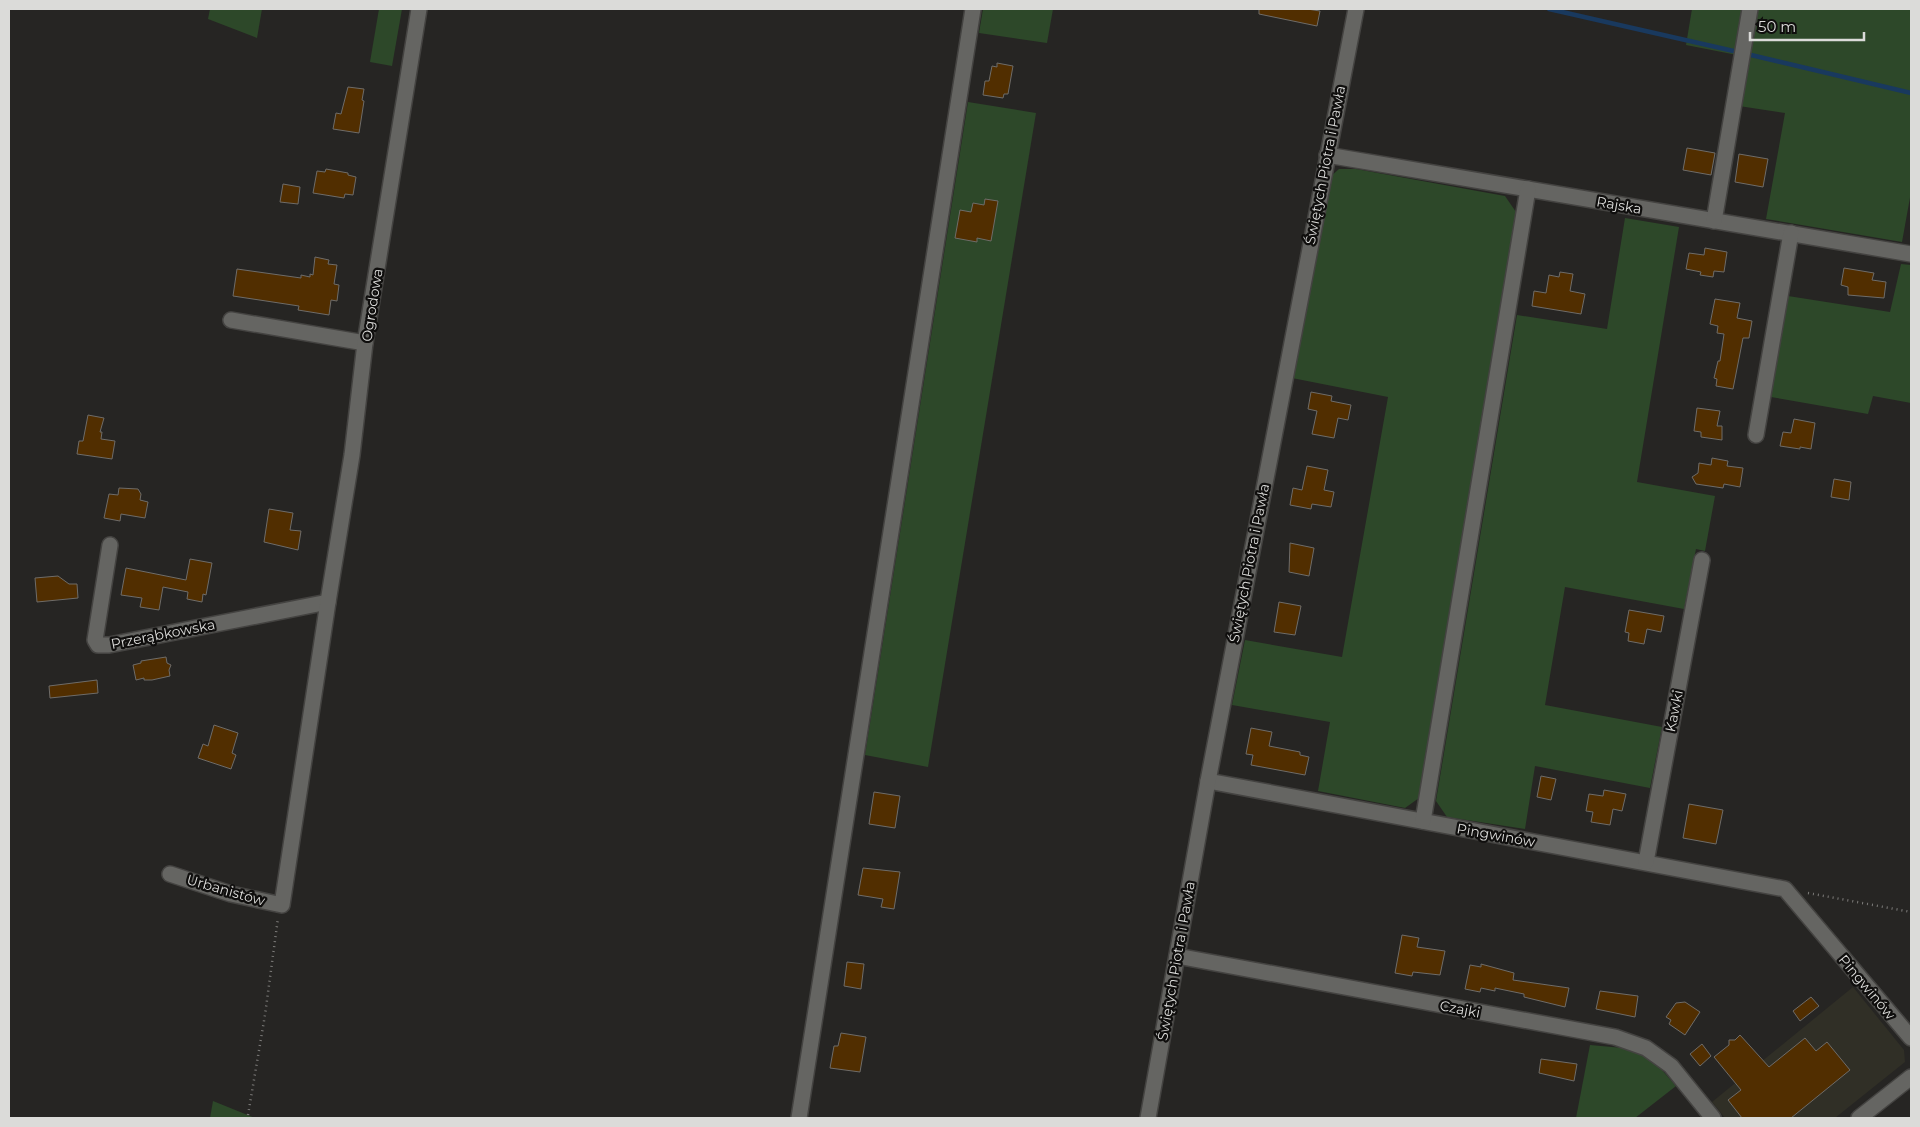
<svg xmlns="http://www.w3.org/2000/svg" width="1920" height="1127" font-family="Montserrat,sans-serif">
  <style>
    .built { fill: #302f26 }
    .green { fill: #2d4829 }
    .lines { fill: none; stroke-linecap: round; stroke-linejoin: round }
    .stream { stroke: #19395e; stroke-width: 4.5 }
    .building { fill: #512e00; stroke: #6e6c69 }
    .minor-casing { stroke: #444341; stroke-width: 18 }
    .path { stroke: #7d7c7a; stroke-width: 2.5; stroke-dasharray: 1 4; stroke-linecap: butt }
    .minor { stroke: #656562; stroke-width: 15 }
    .labels { text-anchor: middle; stroke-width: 4.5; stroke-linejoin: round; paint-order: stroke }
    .street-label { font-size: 14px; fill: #dbdbd9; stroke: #0f0e0d }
  </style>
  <rect width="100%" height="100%" fill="#262523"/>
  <polygon class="built" points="1853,987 1904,1050 1905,1062 1835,1118 1725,1118 1712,1102"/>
  <g class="green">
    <polygon points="210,9 262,9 257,38 208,19"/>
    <polygon points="379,9 402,9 392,66 370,62"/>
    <polygon points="983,9 1053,9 1047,43 979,33"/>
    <polygon points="1692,9 1745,9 1737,55 1686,45"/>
    <polygon points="1755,9 1911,9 1911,192 1902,242 1766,219 1785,113 1739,106"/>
    <polygon points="968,102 1036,113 928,767 865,755"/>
    <polygon points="1339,169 1356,169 1505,196 1516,212 1502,309 1419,798 1405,808 1318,791 1330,722 1232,705 1245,640 1342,657 1388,397 1292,378 1329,178"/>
    <polygon points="1625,218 1679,227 1637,482 1715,496 1705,551 1696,549 1684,609 1565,587 1545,705 1662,727 1650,788 1535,766 1525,829 1447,817 1436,801 1517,315 1607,329"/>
    <polygon points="1901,264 1911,265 1911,403 1873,396 1868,414 1771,397 1788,296 1890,312"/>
    <polygon points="1590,1045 1634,1049 1654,1061 1676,1086 1635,1118 1576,1118"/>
    <polygon points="213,1101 255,1118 210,1118"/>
  </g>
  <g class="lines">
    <g class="stream">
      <polyline points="1549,9 1738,52"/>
      <polyline points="1751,55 1911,93"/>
    </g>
  </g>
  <g class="building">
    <polygon points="1259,9 1307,9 1320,11 1317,26 1259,14"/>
    <polygon points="997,63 1013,66 1008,94 1004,94 1003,98 983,95 985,81 989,81 992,66 997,67"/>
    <polygon points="348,87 364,89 362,100 364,101 359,133 333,129 336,113 341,114"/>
    <polygon points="1687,148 1715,153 1711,175 1683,170"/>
    <polygon points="1739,154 1768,159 1763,187 1735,182"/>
    <polygon points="326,169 348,173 348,175 356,177 353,195 345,194 344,198 313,193 317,171 325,172"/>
    <polygon points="283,184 300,187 298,204 280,202"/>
    <polygon points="985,199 998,201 991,241 977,238 977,242 955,238 960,210 971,212 973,203 984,205"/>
    <polygon points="1705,248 1727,252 1724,272 1714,271 1713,277 1700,275 1701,272 1686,269 1689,253 1704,255"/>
    <polygon points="315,257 329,260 328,264 337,265 334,284 339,285 337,301 331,300 329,315 298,310 299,306 233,296 237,269 301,278 301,275 310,277 310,274 313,275"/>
    <polygon points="1844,268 1874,273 1872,280 1886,282 1884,298 1848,295 1848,287 1841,285"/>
    <polygon points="1560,272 1573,274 1570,291 1585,294 1581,314 1532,306 1534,291 1546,293 1549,275 1559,277"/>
    <polygon points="1715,299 1740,303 1737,318 1752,321 1749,338 1743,338 1733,389 1716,386 1717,379 1714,378 1718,361 1720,361 1724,334 1717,333 1718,326 1710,324"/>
    <polygon points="1311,392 1332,396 1331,401 1351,405 1348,420 1338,418 1334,438 1312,434 1317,411 1308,409"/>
    <polygon points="1697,408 1720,411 1717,426 1722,426 1722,440 1701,437 1701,432 1694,431"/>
    <polygon points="88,415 104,418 100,432 102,432 101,439 115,441 112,459 77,454 79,441 83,441"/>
    <polygon points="1794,419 1815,423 1811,449 1800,447 1800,449 1780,446 1783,432 1791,433"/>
    <polygon points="1712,458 1728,461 1727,466 1743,468 1740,487 1724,484 1723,488 1696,484 1692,477 1698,473 1699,463 1711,465"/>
    <polygon points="1307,466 1328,470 1324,490 1334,492 1331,507 1312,504 1311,509 1290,505 1293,488 1302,490"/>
    <polygon points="1834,479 1851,482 1849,500 1831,497"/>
    <polygon points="119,488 138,489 141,494 140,500 148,502 145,518 121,514 120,521 104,518 109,494 118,495"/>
    <polygon points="269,509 293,513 290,530 301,531 298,550 264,542"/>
    <polygon points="1290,543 1314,548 1309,576 1289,572"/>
    <polygon points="190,559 212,563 206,595 203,594 202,602 187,599 188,592 163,587 159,610 140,607 142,598 121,595 126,568 186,580"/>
    <polygon points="58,576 69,584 77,584 78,598 37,602 35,578"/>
    <polygon points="1279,602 1301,606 1295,635 1274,632"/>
    <polygon points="1629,610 1664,616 1661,632 1647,629 1644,644 1628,641 1629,633 1625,632"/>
    <polygon points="166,657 167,663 171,665 169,670 170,676 152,680 144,680 144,678 136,680 133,665 141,663 141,661"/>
    <polygon points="97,680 98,693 50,698 49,686"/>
    <polygon points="214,725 238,733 232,753 236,755 231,769 198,758 203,744 208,746"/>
    <polygon points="1251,728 1272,732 1269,746 1300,752 1300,755 1309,757 1305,775 1251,765 1253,755 1246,754"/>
    <polygon points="1541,776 1556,779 1551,800 1537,797"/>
    <polygon points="1604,790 1626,794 1622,811 1613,809 1610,825 1591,822 1593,812 1586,811 1589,794 1603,796"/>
    <polygon points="874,792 900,796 895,828 869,824"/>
    <polygon points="1689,804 1723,810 1716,844 1683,838"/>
    <polygon points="863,868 900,872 894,909 881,907 883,899 858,895"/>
    <polygon points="1402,935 1419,938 1417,947 1445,951 1440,975 1413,972 1412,976 1395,973"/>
    <polygon points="847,962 864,964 861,989 844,986"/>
    <polygon points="1481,964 1514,973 1513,980 1569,988 1565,1007 1524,997 1524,994 1495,988 1495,991 1481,988 1480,992 1465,989 1470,965 1481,967"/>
    <polygon points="1600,991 1638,996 1635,1017 1596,1009"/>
    <polygon points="1811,997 1819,1006 1800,1021 1793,1011"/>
    <polygon points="1685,1002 1700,1012 1685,1035 1669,1024 1671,1020 1666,1017 1676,1003"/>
    <polygon points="841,1033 866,1037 860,1072 830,1068 834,1046 838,1046"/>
    <polygon points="1740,1035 1769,1067 1805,1038 1816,1051 1827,1042 1850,1070 1791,1118 1742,1118 1728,1100 1741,1090 1714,1057 1729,1045 1729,1040 1735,1040"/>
    <polygon points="1702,1044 1711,1056 1700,1066 1690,1054"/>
    <polygon points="1541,1059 1577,1064 1574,1081 1539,1073"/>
  </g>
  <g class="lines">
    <g class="minor-casing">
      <g id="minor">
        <polyline points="1327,155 1911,254"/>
        <polyline points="1714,221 1750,9"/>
        <polyline points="231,320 365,343"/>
        <polyline points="1756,435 1791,233"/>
        <polyline points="110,545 95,640 98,645 109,645 328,602"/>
        <polyline points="1208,781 1785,889 1911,1038"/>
        <polyline points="1423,821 1528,189"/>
        <polyline points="1646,862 1702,560"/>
        <polyline points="170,874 231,894 282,905 328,602 352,455 365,343 419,9"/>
        <polyline points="1177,956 1615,1037 1646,1048 1671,1066 1713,1118"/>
        <polyline points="799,1118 973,9"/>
        <polyline points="1148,1118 1208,781 1356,9"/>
        <polyline points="1859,1118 1911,1077"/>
      </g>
    </g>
    <g class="path">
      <polyline points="1808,893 1911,912"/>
      <polyline points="248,1115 265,1015 278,918"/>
    </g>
    <use href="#minor" class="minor"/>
  </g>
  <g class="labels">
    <g class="street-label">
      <text transform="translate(1325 165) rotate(-79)" y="5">Świętych Piotra i Pawła</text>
      <text transform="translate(1619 205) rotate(10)" y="5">Rajska</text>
      <text transform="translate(372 305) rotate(-81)" y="5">Ogrodowa</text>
      <text transform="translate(1249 563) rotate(-79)" y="5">Świętych Piotra i Pawła</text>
      <text transform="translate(163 634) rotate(-11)" y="5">Przerąbkowska</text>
      <text transform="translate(1674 711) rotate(-79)" y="5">Kawki</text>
      <text transform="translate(1496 835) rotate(10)" y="5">Pingwinów</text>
      <text transform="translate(226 890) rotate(16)" y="5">Urbanistów</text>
      <text transform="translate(1176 961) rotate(-80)" y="5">Świętych Piotra i Pawła</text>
      <text transform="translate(1867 987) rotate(50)" y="5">Pingwinów</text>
      <text transform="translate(1460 1009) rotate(11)" y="5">Czajki</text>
    </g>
  </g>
  <rect width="1920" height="1127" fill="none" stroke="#dbdbd9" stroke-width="20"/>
  <path d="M1750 32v8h114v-8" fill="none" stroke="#dbdbd9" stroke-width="2.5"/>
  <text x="1758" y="32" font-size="15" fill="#dbdbd9" stroke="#0f0e0d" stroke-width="4" paint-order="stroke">50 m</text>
</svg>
